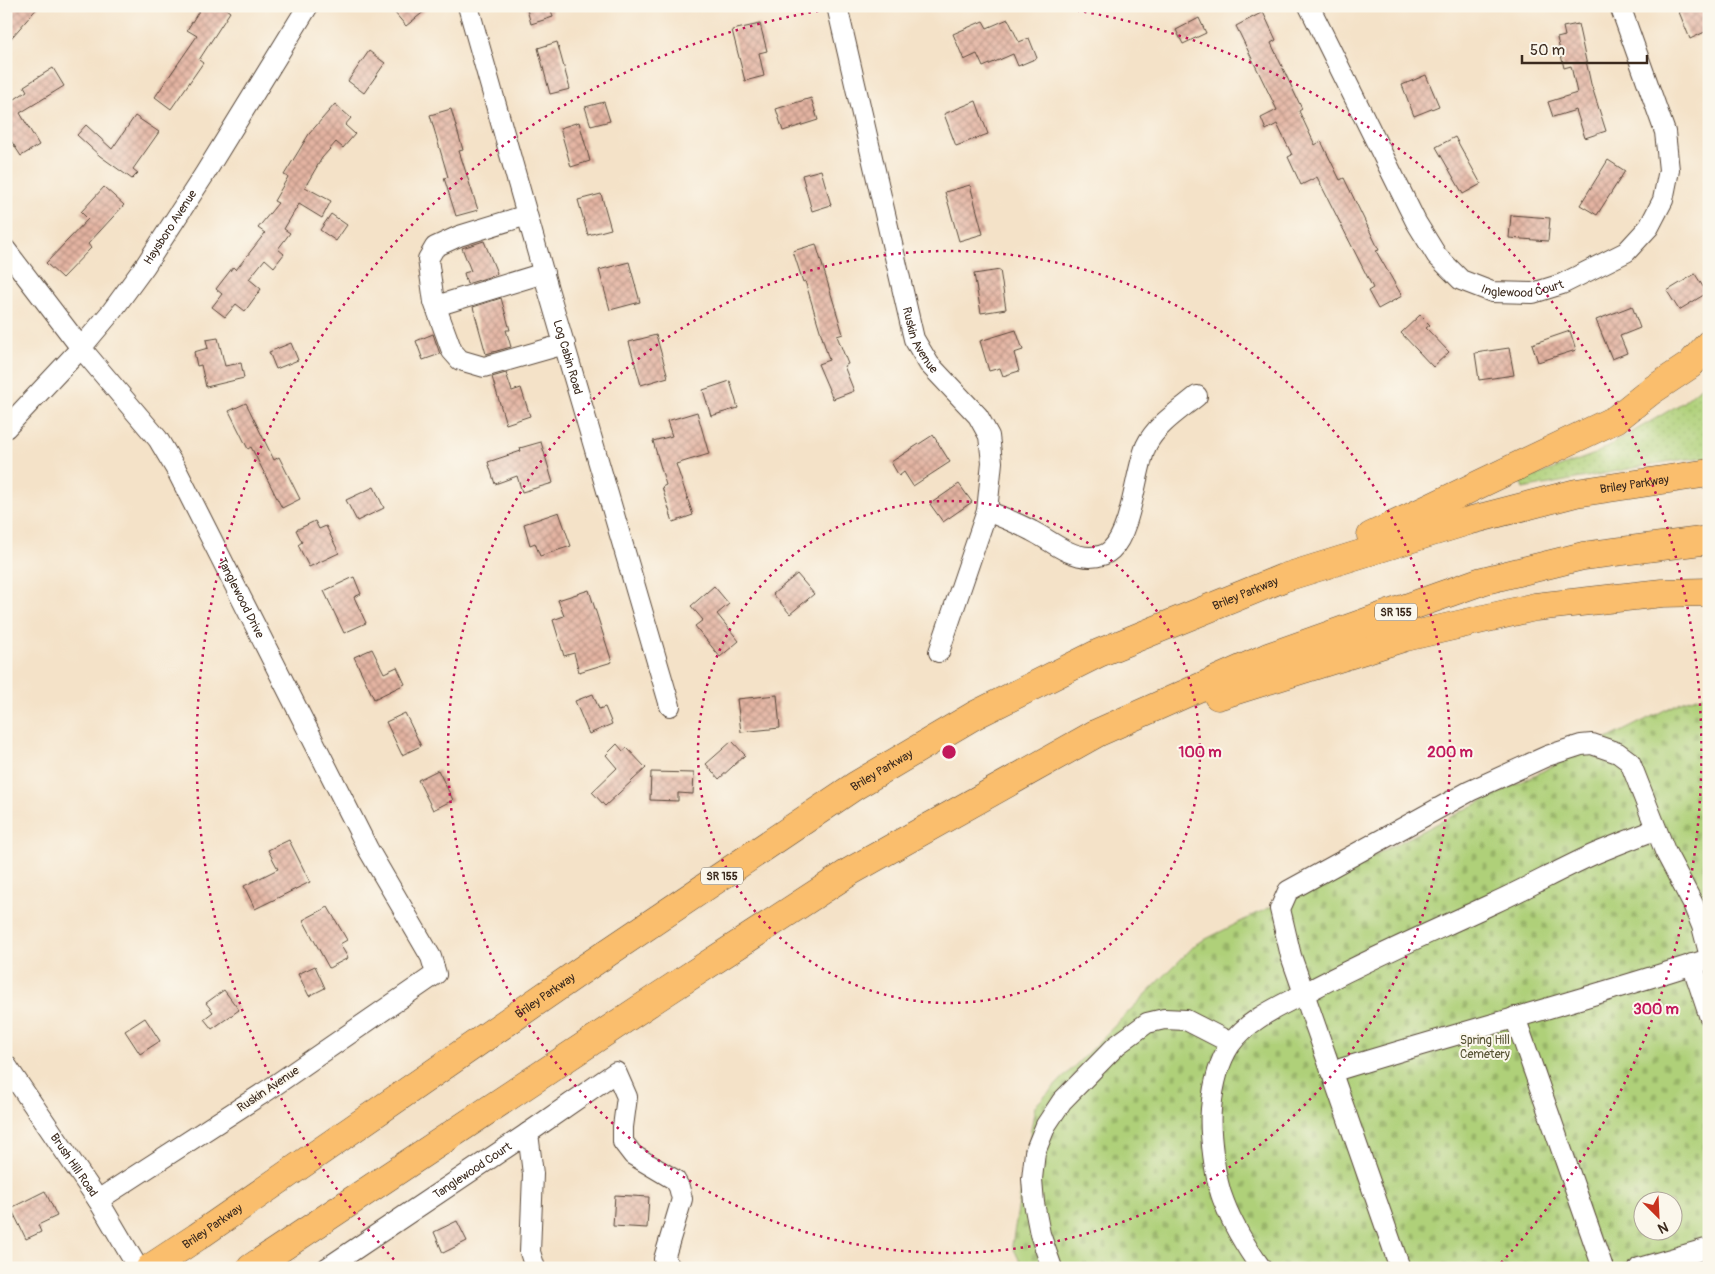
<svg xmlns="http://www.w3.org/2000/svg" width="1715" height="1274" font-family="Pangolin,sans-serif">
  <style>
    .green { fill: url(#green-dots); stroke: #757d4c }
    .cemetery { fill: url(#cemetery-stones); stroke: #757d4c; fill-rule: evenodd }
    .building { fill: url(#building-cross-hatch) }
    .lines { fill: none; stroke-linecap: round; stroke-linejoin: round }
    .minor-casing { stroke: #574638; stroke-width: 22 }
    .highway-casing { stroke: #574638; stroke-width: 29 }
    .minor { stroke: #fff; stroke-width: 20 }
    .highway { stroke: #fabe6d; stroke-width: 28 }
    .ring { fill: none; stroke: #c2185b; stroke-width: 2.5; stroke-dasharray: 2.5 5 }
    .labels { text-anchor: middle; stroke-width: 4; stroke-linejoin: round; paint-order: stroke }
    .shield { fill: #fbf7ec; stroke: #75685c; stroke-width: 1 }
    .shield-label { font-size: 11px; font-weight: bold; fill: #3b2a1e }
    .street-label { font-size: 12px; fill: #3b2a1e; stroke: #fbf7ec }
    .park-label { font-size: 12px; fill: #585435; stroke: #fbf7ec }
    .centre { fill: #c2185b; stroke: #fbf7ec; stroke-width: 2.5 }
    .ring-label { font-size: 15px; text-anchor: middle; font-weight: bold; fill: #c2185b; stroke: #fbf7ec; stroke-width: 4; stroke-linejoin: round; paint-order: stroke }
  </style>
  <defs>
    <pattern id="green-dots" width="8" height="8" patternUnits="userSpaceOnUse" patternTransform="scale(1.25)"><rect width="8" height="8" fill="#afd079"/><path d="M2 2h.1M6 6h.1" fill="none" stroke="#97b368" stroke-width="1.8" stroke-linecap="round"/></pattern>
    <pattern id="cemetery-stones" width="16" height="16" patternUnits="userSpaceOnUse" patternTransform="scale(1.25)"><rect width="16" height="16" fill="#afd079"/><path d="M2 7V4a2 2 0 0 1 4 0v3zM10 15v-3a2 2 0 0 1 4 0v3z" fill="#97b368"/></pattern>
    <pattern id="building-cross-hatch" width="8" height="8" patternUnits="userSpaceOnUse" patternTransform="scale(1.25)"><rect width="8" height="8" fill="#e4b4a2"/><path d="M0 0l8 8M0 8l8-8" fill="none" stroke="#ba9383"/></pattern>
  </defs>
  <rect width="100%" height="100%" fill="#fbf7ec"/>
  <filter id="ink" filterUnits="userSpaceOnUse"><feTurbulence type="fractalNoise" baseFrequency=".02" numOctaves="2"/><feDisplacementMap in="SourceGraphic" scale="10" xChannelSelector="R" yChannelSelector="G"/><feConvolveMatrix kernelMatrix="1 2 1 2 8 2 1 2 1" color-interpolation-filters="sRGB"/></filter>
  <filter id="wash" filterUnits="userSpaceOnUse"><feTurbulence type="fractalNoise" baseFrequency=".0096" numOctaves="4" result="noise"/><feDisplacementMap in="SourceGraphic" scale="20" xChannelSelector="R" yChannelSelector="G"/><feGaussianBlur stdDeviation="1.12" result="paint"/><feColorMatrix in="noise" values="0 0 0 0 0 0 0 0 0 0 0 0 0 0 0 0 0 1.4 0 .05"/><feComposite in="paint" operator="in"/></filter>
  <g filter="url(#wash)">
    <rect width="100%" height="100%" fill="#f4e2c8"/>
    <polygon class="green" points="1709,380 1709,457 1671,461 1523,489 1521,481 1595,454 1682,403"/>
    <path class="cemetery" d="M1709 694V1268H1023L1012 1245 1035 1106 1196 944 1683 701ZM1642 1202H1672V1232H1642Z"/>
    <g id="blocks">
      <g class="building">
        <polygon points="12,6 39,6 6,44 6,13"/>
        <polygon points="202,6 222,6 230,12 199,60 203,63 171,109 155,97 197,36 187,30"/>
        <polygon points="389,6 431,6 406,26"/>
        <polygon points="526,6 550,6 553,17 531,24"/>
        <polygon points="1693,6 1709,6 1709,30 1690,39 1679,12"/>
        <polygon points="1263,12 1276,40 1271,43 1302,109 1299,111 1315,145 1321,141 1340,180 1344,178 1379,250 1376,251 1402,296 1378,309 1368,291 1373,288 1317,177 1301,185 1288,157 1292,155 1277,124 1266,130 1261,118 1277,110 1236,26"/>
        <polygon points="1199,18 1206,33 1183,44 1176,30"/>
        <polygon points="1008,19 1019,42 1029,38 1037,58 1018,66 1013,54 983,67 977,54 964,60 953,34 983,21 987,28"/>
        <polygon points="760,24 767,51 759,53 764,76 745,81 732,30"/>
        <polygon points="1578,24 1591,84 1606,131 1585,138 1576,110 1553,117 1548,102 1577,93 1571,66 1564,68 1557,38 1565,36 1563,27"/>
        <polygon points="557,42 570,89 550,94 538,48"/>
        <polygon points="369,51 385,63 364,93 348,81"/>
        <polygon points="53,68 64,86 20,113 39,145 21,156 6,133 6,91 12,101 27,91 24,86"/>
        <polygon points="1426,75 1439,106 1414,116 1402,85"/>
        <polygon points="811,98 818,120 783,131 776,109"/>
        <polygon points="976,101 988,134 956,146 944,114"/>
        <polygon points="604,102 610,121 591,126 585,107"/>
        <polygon points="335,104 351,118 345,125 355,134 343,148 336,142 322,158 305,187 331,201 322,218 299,204 284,229 290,233 278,249 284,254 274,267 265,259 249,279 261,289 245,311 236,304 225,317 212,307 222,294 216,289 233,267 236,270 265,233 258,228 278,203 274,201 288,177 284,175 309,134"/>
        <polygon points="451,109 463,150 459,151 478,210 456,216 444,178 448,177 430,115"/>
        <polygon points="135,116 159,132 133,169 138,173 132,179 100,156 77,135 86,125 112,149"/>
        <polygon points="579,122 590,161 571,167 560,128"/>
        <polygon points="1455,137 1481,184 1463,194 1436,147"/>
        <polygon points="1608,160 1625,171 1597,215 1580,205"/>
        <polygon points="821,170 831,205 812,211 802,175"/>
        <polygon points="970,185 983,234 959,241 945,192"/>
        <polygon points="104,187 124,205 88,244 91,248 62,278 46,263 88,219 81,212"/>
        <polygon points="601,194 611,229 588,235 578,200"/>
        <polygon points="331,214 347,225 336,241 320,230"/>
        <polygon points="1511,215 1550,218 1548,241 1509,238"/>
        <polygon points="484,241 497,273 495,275 467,284 464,273 471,271 462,248"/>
        <polygon points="816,244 843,334 837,336 848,364 844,366 854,391 833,399 818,364 829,360 805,281 803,282 793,251"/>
        <polygon points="629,262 640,302 610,310 599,270"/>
        <polygon points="1000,270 1006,309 981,313 974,274"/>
        <polygon points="1695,274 1707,293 1679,310 1667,291"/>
        <polygon points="501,298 510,330 506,330 511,347 486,354 473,307"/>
        <polygon points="1632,306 1640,328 1620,336 1627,353 1612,359 1596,320"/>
        <polygon points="1420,315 1430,325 1426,328 1449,352 1433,367 1401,333"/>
        <polygon points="1016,330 1023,350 1014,353 1019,371 1003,376 1000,368 989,371 980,341"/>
        <polygon points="1570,331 1576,350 1538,362 1532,344"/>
        <polygon points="433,334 440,354 423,360 416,341"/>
        <polygon points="656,335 668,377 641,385 629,342"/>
        <polygon points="218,338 225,366 241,363 244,378 206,387 201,365 197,366 194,352 208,348 206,340"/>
        <polygon points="291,343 298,360 276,369 269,352"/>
        <polygon points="1509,348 1514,375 1479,380 1475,353"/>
        <polygon points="506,373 512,391 521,388 530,416 506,424 492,377"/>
        <polygon points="730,381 738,408 711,416 703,390"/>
        <polygon points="246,403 274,460 279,457 300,499 282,508 251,447 248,449 229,411"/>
        <polygon points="697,412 709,454 676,464 693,515 673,522 662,487 666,485 653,441 672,436 667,421"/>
        <polygon points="933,435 950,462 913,486 904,472 899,476 891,462"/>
        <polygon points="541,442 553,483 522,492 517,476 495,484 488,462 521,451 520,448"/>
        <polygon points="959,484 972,502 943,522 930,504"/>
        <polygon points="374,487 384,508 357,521 346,500"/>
        <polygon points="559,512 571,546 540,556 535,543 530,545 524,524"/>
        <polygon points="315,521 319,529 326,526 339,553 309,567 298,545 302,542 296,530"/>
        <polygon points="797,574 814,594 790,614 773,594"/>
        <polygon points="354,577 361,594 354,597 366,623 344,633 324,591"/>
        <polygon points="714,586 729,604 717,614 739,641 720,657 695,626 703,620 691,606"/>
        <polygon points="589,590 612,662 579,672 574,653 564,656 553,620 564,616 558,600"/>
        <polygon points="372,649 384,673 397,667 405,684 374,699 354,657"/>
        <polygon points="593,694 599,709 605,707 612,724 589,734 575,701"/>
        <polygon points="777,695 780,728 741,732 737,699"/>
        <polygon points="405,713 421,746 402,755 386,722"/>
        <polygon points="732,741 745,755 719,779 706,764"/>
        <polygon points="617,744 623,751 627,748 646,768 605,806 592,792 617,768 606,755"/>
        <polygon points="438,770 453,800 433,810 418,780"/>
        <polygon points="651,772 694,773 693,794 678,793 678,801 650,800"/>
        <polygon points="289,840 310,882 255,909 244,886 278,869 268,850"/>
        <polygon points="328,907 347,940 340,944 348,958 329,968 303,920"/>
        <polygon points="315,966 325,988 309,996 298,974"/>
        <polygon points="224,990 239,1010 212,1029 204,1019 213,1012 206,1003"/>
        <polygon points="145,1018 160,1041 140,1054 125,1031"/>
        <polygon points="45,1191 57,1216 38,1225 41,1232 26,1239 11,1208"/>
        <polygon points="615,1195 649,1197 647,1228 613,1226"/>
        <polygon points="457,1221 467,1241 443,1253 434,1232"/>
      </g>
    </g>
  </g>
  <g filter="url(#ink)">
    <use href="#blocks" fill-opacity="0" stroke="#574638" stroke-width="1"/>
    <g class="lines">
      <g class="minor-casing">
        <g id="minor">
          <path id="s1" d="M468 6 548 289 670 706"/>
          <path id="s2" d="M837 6 914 339 929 364 978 416 989 436 992 462 987 511 939 652"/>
          <path id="s3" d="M1309 6 1416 222 1437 256 1461 280 1492 292 1533 293 1562 284 1626 252 1649 227 1663 200 1669 170 1665 132 1620 6"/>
          <polyline points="527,215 459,236 435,247 428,259 434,302 452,351 460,360 484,367 565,344"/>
          <path id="s4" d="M6 250 81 348 158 439 177 471 368 849 431 957 436 974 268 1090 98 1200"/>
          <polyline points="436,306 544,273"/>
          <path id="s5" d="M6 428 81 348 112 311 145 266 204 175 308 6"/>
          <path d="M987 511C1002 517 1017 523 1032 531 1050 540 1068 557 1090 557 1097 557 1106 555 1111 550 1132 530 1135 473 1146 446 1156 425 1180 410 1197 396"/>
          <polyline points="1692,964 1709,1015"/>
          <polyline points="1515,1017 1603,1268"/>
          <path id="s6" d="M6 1065 98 1200 138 1268"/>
          <path d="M1331 1072C1457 1033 1584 1000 1709 959"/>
          <polyline points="528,1133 533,1174 530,1252 535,1268"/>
          <path id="s7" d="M327 1268 528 1133 616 1072 627 1097 623 1127V1142L633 1155 675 1180 679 1187 682 1199 664 1259 671 1268"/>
          <polyline points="1052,1268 1040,1234 1034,1203 1032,1179 1035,1152 1046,1125 1062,1101 1117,1045 1147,1023 1164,1019 1186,1020 1231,1043"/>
          <path d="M1261 1268C1246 1247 1233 1226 1224 1202 1215 1181 1209 1133 1211 1109 1213 1088 1218 1063 1230 1045 1248 1019 1280 1006 1307 992 1368 959 1432 932 1494 903 1527 888 1559 870 1592 855 1613 846 1634 838 1655 830"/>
          <polyline points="1400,1268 1291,956 1280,909 1288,891 1470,791 1547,756 1581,745 1592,744 1618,753 1630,762 1665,851 1693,904 1702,926 1709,953"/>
          <polyline points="1639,1268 1709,1248"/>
        </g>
      </g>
      <g class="highway-casing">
        <g id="highway">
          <polyline points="1371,536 1616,419 1651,391 1690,365 1709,344"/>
          <polyline points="1218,696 1406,637 1535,607 1662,593 1709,592"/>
          <path id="s8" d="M150 1268 197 1237 585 968 855 786 975 715 1099 653 1283 578 1468 521 1576 493 1709 473"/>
          <polyline points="251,1268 658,997 851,871 1097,733 1268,657 1482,581 1583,556 1709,540"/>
        </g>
      </g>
      <use href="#minor" class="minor"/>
      <use href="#highway" class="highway"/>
    </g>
  </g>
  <g class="ring">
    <circle cx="949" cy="752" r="251"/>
    <circle cx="949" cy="752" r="501"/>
    <path d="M399 1265A752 752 0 0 1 851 6M1047 6A752 752 0 0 1 1499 1265"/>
  </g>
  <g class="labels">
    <g class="shield">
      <rect x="1375" y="603.5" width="42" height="17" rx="4"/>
      <rect x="701" y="867.5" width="42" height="17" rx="4"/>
    </g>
    <g class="shield-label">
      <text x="1396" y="616">SR 155</text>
      <text x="722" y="880">SR 155</text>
    </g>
    <g class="street-label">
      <text dy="4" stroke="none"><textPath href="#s5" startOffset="260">Haysboro Avenue</textPath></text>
      <text dy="4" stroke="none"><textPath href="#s3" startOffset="379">Inglewood Court</textPath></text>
      <text dy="4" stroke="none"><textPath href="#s2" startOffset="345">Ruskin Avenue</textPath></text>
      <text dy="4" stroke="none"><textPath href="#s1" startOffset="365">Log Cabin Road</textPath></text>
      <text dy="4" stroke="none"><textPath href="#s8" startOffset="1695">Briley Parkway</textPath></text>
      <text dy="4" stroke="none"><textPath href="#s8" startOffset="1290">Briley Parkway</textPath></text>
      <text dy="4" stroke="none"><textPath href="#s4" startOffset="422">Tanglewood Drive</textPath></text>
      <text dy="4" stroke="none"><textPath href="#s8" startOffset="885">Briley Parkway</textPath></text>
      <text dy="4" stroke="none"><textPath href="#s8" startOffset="480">Briley Parkway</textPath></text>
      <text transform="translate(268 1089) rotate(-34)" y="4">Ruskin Avenue</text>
      <text dy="4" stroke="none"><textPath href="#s6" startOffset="121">Brush Hill Road</textPath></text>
      <text dy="4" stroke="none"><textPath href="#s7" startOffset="175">Tanglewood Court</textPath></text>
      <text dy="4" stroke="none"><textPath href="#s8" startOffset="75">Briley Parkway</textPath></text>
    </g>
    <g class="park-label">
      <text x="1485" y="1044">Spring Hill<tspan x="1485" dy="14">Cemetery</tspan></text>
    </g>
  </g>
  <circle cx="949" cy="752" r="8" class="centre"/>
  <g class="ring-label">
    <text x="1200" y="757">100 m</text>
    <text x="1450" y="757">200 m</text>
    <text x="1656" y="1014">300 m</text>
  </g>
  <rect width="1715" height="1274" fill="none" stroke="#fbf7ec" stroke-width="25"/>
  <g transform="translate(1658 1216) rotate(156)"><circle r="24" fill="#fbf7ec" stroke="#aea59a"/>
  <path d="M0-4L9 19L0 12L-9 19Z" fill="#c8321e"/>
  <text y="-8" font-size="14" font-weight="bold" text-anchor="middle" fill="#3b2a1e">N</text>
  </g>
  <path d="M1522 55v8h125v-8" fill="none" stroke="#3b2a1e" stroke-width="2.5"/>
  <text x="1530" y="55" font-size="15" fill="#3b2a1e" stroke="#fbf7ec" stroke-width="4" paint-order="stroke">50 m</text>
</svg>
